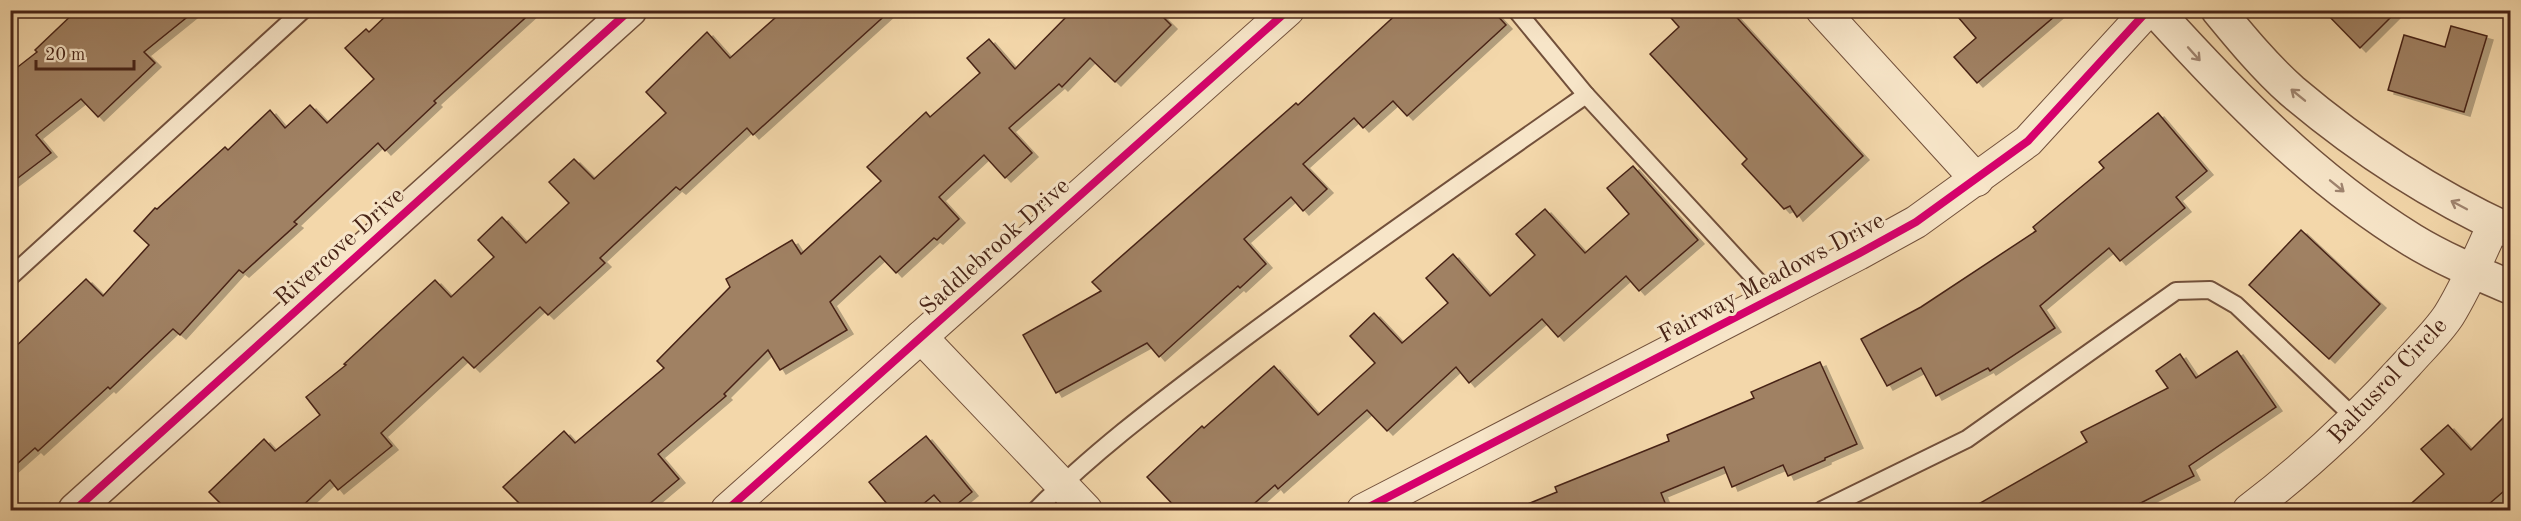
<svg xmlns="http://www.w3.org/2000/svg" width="2521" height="521" font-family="'Old Standard TT',serif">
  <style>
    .building { fill: #a08163; stroke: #472316; stroke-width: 1.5; filter: url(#shadow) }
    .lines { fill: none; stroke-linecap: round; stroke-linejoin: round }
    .service-casing { stroke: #72503b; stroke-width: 20 }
    .minor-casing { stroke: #72503b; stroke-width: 34 }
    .tertiary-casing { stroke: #72503b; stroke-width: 36 }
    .service { stroke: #f7e5c8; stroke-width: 16 }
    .minor { stroke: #f7e5c8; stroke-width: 32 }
    .tertiary { stroke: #f7e5c8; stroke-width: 33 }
    .cycleway-casing { stroke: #f7e5c8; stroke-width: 11 }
    .cycleway { stroke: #d6006c; stroke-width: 8 }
    .oneway { stroke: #9f846f }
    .labels { text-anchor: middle; stroke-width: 6; stroke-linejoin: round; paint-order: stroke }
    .street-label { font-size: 24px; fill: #472316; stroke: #f7e5c8 }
  </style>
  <defs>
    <filter id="shadow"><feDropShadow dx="6" dy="4" stdDeviation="0" flood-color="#0004"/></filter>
  </defs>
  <rect width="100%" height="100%" fill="#f3d7aa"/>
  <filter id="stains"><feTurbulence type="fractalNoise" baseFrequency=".00333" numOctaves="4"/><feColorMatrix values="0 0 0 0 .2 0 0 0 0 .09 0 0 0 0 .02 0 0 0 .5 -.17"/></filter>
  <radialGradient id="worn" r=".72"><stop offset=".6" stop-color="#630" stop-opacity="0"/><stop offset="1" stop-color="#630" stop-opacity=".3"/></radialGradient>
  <g class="building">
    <polygon points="77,10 196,10 144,52 155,63 98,117 81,99 36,135 51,153 10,184 10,73 37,52 35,50"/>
    <polygon points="392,10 534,10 434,101 436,103 385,151 378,143 294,222 297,224 243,273 239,270 180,335 173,329 110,389 108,387 38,451 35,448 10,470 10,352 86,279 103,296 149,245 134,231 155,208 157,209 225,147 228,150 270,110 285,128 310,105 327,123 374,79 345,48 366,29 369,32"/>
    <polygon points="784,10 891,10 753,135 747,128 680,190 676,187 600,258 605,263 548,315 540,307 474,368 463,357 381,433 392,446 338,490 330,480 298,510 227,510 209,492 264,439 275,451 320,415 306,397 346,365 344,364 435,280 451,297 494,257 478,240 502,217 526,243 569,203 549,182 574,159 594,179 666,113 646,92 707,32 730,58"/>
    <polygon points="1073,10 1156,10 1171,25 1115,82 1090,58 1062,87 1059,84 1009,128 1032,153 1005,178 984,155 939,197 959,219 937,240 934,238 896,273 880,256 830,302 847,330 780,370 768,350 724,394 726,396 658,454 679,479 642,510 526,510 503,487 564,431 575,443 664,368 657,361 730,287 726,279 792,240 801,254 881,181 867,167 926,112 930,117 980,73 967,58 989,39 1015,69"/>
    <polygon points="1401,10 1492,10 1506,25 1407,116 1393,101 1363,128 1354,118 1303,164 1327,189 1303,211 1291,197 1244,239 1266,264 1240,288 1238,286 1159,357 1147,343 1056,393 1023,335 1101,291 1092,282 1296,103 1298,105"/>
    <polygon points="1664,10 1730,10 1863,156 1797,217 1790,206 1784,209 1742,164 1747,159 1650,54 1679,27"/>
    <polygon points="1952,10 2062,10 1977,83 1954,57 1976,38"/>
    <polygon points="2323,10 2398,10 2360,48"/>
    <polygon points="2451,26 2487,36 2464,112 2388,90 2404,35 2445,47"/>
    <polygon points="2158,113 2207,171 2176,197 2185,208 2120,261 2109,248 2040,306 2055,328 1990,371 1988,368 1936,396 1921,368 1887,386 1861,339 1921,307 2036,231 2033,227 2104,168 2099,162"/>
    <polygon points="1633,166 1698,240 1639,291 1626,276 1558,337 1542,319 1469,383 1456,367 1387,431 1367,410 1278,489 1275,485 1247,510 1178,510 1147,477 1202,426 1204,428 1274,366 1318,415 1375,363 1350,336 1374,313 1402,343 1448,303 1426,278 1453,254 1490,296 1535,255 1516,234 1545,209 1585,253 1629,214 1607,188"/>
    <polygon points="2301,230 2380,304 2329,359 2249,285"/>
    <polygon points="2237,351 2276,407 2189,466 2194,476 2127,510 1968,510 2087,442 2081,432 2168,388 2156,371 2180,354 2196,378"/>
    <polygon points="1820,362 1857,444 1825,458 1825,460 1788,476 1783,465 1732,487 1724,467 1661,493 1668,510 1513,510 1557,492 1555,487 1669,441 1667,435 1754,398 1751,392"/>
    <polygon points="2511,410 2511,485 2482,510 2404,510 2444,474 2421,449 2448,425 2471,450"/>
    <polygon points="926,436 972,492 950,510 947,510 934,495 916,510 892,510 869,482"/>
  </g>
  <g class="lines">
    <g class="service-casing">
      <g id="service">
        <polyline points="1516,10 1586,95"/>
        <polyline points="10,277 303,10"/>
        <path d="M1036 510C1098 447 1171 394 1242 340 1355 256 1470 176 1586 95L1773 298"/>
        <polyline points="1822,510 1967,439 2176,291 2210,290 2236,305 2355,418"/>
      </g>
    </g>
    <g class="minor-casing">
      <g id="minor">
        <polyline points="1822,10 1977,180"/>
        <polyline points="921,337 1086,510"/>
        <polyline points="727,510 1288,10"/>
        <polyline points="1363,510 1858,254 1916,222 2028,141 2148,10"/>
        <path d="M2249 510C2306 467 2359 417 2407 364 2421 348 2438 332 2449 315 2467 286 2480 254 2494 224"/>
      </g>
    </g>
    <g class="tertiary-casing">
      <g id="tertiary">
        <path d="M2155 10C2233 96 2313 179 2412 240 2443 259 2477 273 2510 287"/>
        <path d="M2218 10C2241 38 2265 67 2292 91 2358 147 2432 195 2510 231"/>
        <polyline points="75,510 630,10"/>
      </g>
    </g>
    <use href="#service" class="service"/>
    <use href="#minor" class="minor"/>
    <use href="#tertiary" class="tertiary"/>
    <g class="cycleway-casing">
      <g id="cycleway">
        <polyline points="75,510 630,10"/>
        <polyline points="727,510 1288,10"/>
        <polyline points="1363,510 1858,254 1916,222 2028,141 2148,10"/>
      </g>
    </g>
    <use href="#cycleway" class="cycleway"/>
  </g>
  <defs><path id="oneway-shaft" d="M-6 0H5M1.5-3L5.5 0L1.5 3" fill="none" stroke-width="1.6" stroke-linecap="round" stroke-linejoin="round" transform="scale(1.5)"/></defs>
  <g class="oneway">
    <use href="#oneway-shaft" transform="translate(2194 54) rotate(48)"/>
    <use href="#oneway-shaft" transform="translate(2298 95) rotate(-141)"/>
    <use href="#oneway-shaft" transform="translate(2337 186) rotate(39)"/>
    <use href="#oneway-shaft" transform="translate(2459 205) rotate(-152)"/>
  </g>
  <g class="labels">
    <g class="street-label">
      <text transform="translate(339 246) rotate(-42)" y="8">Rivercove Drive</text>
      <text transform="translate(994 246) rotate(-42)" y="8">Saddlebrook Drive</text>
      <text transform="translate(1771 277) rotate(-28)" y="8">Fairway Meadows Drive</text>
      <text transform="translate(2387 380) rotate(-47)" y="8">Baltusrol Circle</text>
    </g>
  </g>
  <rect width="2521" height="521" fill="none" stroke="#f3d7aa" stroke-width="36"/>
  <rect x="12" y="12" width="2497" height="497" fill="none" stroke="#472316" stroke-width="3"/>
  <rect x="18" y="18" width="2485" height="485" fill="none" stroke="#472316" stroke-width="1.5"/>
  <path d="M36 60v9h98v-9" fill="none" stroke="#472316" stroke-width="3"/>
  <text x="45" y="60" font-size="18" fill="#472316" stroke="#f7e5c8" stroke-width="4.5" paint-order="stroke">20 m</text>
  <rect width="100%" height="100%" filter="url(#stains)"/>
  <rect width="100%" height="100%" fill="url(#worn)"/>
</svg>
